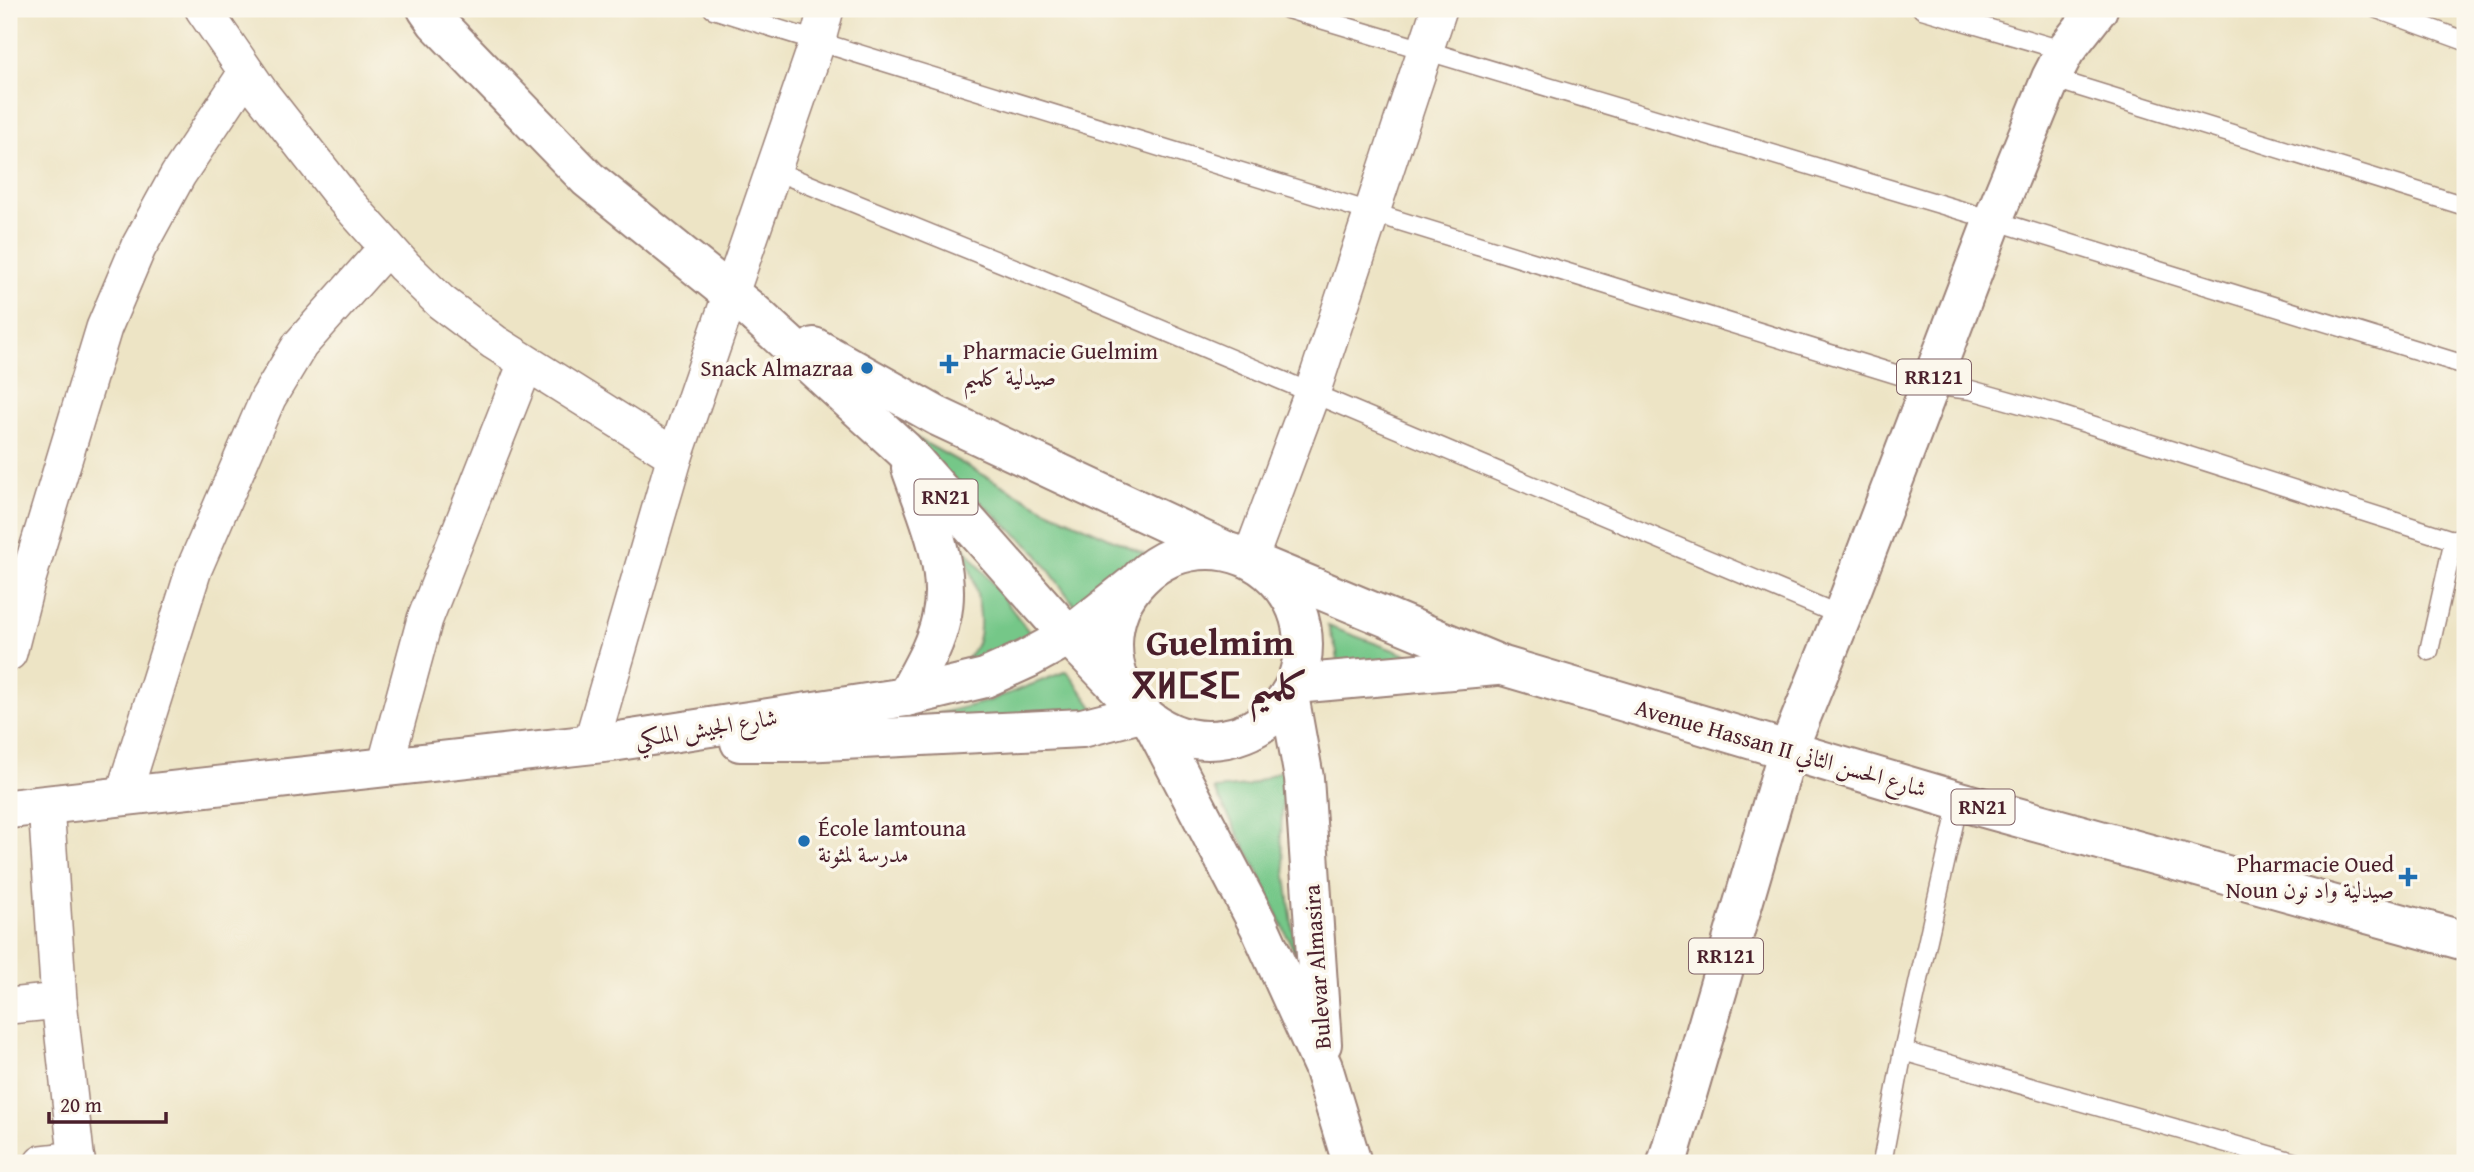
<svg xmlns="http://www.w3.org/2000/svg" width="2474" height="1172" font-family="'Gentium Book Plus',Amiri,'Noto Sans Tifinagh',serif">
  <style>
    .green { fill: #75c788; stroke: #60735a; stroke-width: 2 }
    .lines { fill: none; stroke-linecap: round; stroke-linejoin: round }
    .service-casing { stroke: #9c8278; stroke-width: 21 }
    .minor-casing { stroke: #9c8278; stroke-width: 38 }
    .tertiary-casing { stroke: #9c8278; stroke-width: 42 }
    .secondary-casing { stroke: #9c8278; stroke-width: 42 }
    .primary-casing { stroke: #9c8278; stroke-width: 42 }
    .service { stroke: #fff; stroke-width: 18 }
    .minor { stroke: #fff; stroke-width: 35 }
    .tertiary { stroke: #fff; stroke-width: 38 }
    .secondary { stroke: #fff; stroke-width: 38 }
    .primary { stroke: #fff; stroke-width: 38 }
    .poi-dot { fill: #1f6fb2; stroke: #fbf7ec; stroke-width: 2.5 }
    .labels { text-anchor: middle; stroke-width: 7; stroke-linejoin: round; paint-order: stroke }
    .shield { fill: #fbf7ec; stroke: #7f6065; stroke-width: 2 }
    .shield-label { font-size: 21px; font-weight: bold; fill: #4a1f2b }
    .poi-label { font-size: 23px; fill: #4a1f2b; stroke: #fbf7ec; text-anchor: start }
    .street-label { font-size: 23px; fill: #4a1f2b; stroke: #fbf7ec }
    .town-label { font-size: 37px; font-weight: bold; fill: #4a1f2b; stroke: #fbf7ec }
  </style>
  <rect width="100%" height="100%" fill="#fbf7ec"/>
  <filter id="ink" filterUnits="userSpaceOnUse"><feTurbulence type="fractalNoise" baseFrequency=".0143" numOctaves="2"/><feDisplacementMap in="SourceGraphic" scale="14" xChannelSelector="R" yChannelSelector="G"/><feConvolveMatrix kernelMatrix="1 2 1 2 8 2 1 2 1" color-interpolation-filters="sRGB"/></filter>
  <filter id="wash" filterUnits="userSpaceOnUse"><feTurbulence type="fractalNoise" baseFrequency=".00686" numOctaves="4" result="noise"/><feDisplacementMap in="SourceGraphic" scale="28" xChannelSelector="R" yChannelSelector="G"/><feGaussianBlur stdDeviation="1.57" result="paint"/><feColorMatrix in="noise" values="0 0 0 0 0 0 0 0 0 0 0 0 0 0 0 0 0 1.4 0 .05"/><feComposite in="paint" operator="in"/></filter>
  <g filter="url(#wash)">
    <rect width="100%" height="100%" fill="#ede4c5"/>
    <g class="green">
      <polygon points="898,428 1047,510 1154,558 1081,614 1035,551"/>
      <path d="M962 544 1036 641 957 671C963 663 973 653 977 643 987 616 971 570 962 544Z"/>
      <polygon points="1328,626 1437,666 1338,672 1337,652"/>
      <polygon points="1067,671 1100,717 917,719 989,701"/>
      <polygon points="1284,769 1281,836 1296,956 1258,871 1214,789 1247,786"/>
    </g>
  </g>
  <g filter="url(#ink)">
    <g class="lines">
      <g class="service-casing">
        <g id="service">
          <polyline points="713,9 1931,385 1971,390 2057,414 2465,544"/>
          <polyline points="1287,9 1993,220 2465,365"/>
          <polyline points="1922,9 2065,51"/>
          <polyline points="2377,9 2465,41"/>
          <polyline points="2051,78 2465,206"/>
          <polyline points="773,170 1029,274 1842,616"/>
          <polyline points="2429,651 2454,539"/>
          <polyline points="1903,1051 2297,1163"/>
          <polyline points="1882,1163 1903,1051 1959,801"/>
        </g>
      </g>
      <g class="minor-casing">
        <g id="minor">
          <polyline points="203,9 261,93 344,199 404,266 441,302 494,342 675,456"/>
          <polyline points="1250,559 1312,393 1439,9"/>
          <polyline points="9,653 28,579 104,328 138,248 178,175 246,73"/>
          <polyline points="591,744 675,456 817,43 826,9"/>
          <polyline points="385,767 425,619 526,363"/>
          <polyline points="123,796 194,569 268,398 300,345 387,247"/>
          <polyline points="46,805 59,1001 77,1163"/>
          <polyline points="9,1006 59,1001"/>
          <polyline points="42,1163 77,1159"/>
        </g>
      </g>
      <g class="tertiary-casing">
        <g id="tertiary">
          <polyline points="740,742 803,742 1082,728 1141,713"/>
          <polyline points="9,809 612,742 906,697 985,678 1027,659 1069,636 1132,586"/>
        </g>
      </g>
      <g class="secondary-casing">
        <g id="secondary">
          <polyline points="1289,695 1304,778 1322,1044"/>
          <polyline points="1153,723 1259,926 1323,1067 1352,1163"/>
        </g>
      </g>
      <g class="primary-casing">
        <g id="primary">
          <polyline points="427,9 436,22 588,179 753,312 904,450 1069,636 1126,695"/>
          <polyline points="814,347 937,416 1224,550"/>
          <circle cx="1208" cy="645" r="95"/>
          <polyline points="1263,566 1503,666 1959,801 2465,941"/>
          <polyline points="1295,684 1496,666"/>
          <path d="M906 697C919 672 935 647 941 619 953 569 927 514 911 468"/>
          <polyline points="1667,1163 1788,750 1842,616 1993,220 2051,78 2065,51 2098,9"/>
        </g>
      </g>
      <use href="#service" class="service"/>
      <use href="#minor" class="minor"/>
      <use href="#tertiary" class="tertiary"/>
      <use href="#secondary" class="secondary"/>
      <use href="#primary" class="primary"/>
    </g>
  </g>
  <g class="poi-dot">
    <path d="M945.5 353.5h7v7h7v7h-7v7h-7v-7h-7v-7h7z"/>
    <circle cx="867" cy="368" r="7"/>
    <circle cx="804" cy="841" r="7"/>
    <path d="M2404.5 866.5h7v7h7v7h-7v7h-7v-7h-7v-7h7z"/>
  </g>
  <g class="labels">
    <g class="shield">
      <rect x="1897" y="359.5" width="74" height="35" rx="5"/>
      <rect x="914.5" y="479.5" width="63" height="35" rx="5"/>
      <rect x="1951.5" y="789.5" width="63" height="35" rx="5"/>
      <rect x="1689" y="938.5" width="74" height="35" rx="5"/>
    </g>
    <g class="shield-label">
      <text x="1934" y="384">RR121</text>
      <text x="946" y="504">RN21</text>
      <text x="1983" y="814">RN21</text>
      <text x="1726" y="963">RR121</text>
    </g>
    <g class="poi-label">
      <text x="963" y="359">Pharmacie Guelmim<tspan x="963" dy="26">صيدلية كلميم</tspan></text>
      <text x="853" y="376" text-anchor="end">Snack Almazraa</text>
      <text x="818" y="836">École lamtouna<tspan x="818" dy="26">مدرسة لمثونة</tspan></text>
      <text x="2394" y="872" text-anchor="end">Pharmacie Oued<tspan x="2394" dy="26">Noun صيدلية واد نون</tspan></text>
    </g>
    <g class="street-label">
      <text transform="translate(706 728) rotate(-9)" y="8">شارع الجيش الملكي</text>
      <text transform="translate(1781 748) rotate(16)" y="8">Avenue Hassan II شارع الحسن الثاني</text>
      <text transform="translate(1317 967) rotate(-94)" y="8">Bulevar Almasira</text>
    </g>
    <g class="town-label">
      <text x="1220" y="655">Guelmim<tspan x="1220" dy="43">ⴳⵍⵎⵉⵎ كلميم</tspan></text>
    </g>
  </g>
  <rect width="2474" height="1172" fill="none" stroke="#fbf7ec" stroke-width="35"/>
  <path d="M49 1112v10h117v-10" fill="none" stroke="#4a1f2b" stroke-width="3.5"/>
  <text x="60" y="1112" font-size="21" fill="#4a1f2b" stroke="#fbf7ec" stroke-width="5" paint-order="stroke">20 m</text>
</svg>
